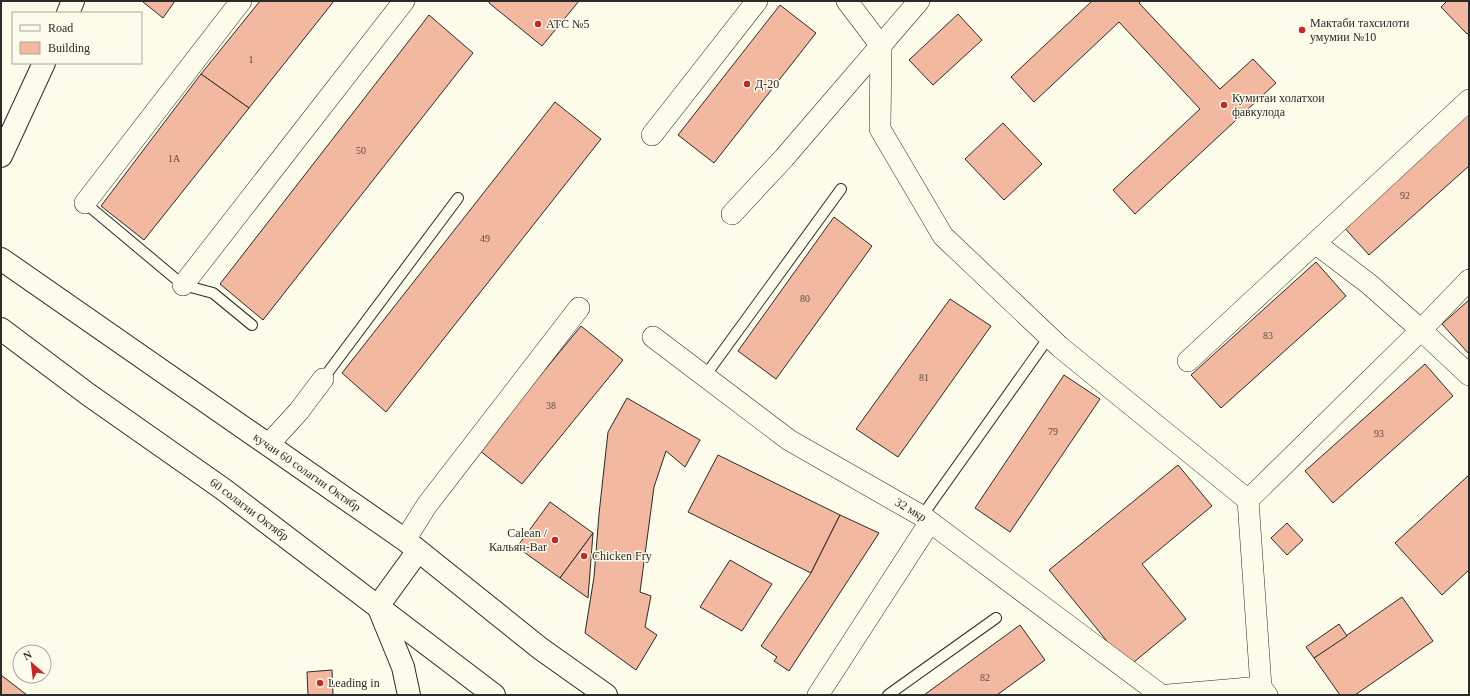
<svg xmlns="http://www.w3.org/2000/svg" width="1470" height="696" font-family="'Times New Roman',serif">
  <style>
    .building { fill: #f2b8a0; stroke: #2b2b2b }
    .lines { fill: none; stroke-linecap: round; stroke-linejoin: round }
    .lane-casing { stroke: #2b2b2b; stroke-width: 12 }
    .street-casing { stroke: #2b2b2b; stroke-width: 22 }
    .secondary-casing { stroke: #2b2b2b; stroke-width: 24 }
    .highway-casing { stroke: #2b2b2b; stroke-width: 24 }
    .lane { stroke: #fdfbea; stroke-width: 10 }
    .street { stroke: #fdfbea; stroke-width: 21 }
    .secondary { stroke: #fdfbea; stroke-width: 22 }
    .highway { stroke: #fdfbea; stroke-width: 22 }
    .poi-dot { fill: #c62828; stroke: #fdfbea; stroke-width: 1.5 }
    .labels { text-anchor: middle; stroke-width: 3; stroke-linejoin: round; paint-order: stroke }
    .number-label { font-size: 10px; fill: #5d4e48 }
    .poi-label { font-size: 12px; fill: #2b2b2b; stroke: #fdfbea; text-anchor: start }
    .street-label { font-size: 12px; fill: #2b2b2b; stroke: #fdfbea }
  </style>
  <rect width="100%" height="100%" fill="#fdfbea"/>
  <g class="building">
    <polygon points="144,1 175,1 163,18 143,2"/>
    <polygon points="260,1 334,1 249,108 201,74"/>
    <polygon points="490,1 579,1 542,46 489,3"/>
    <polygon points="1092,1 1141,1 1139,3 1220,89 1253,59 1276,83 1135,214 1113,190 1200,109 1119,22 1034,102 1011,77"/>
    <polygon points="1447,1 1469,1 1469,32 1467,34 1441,7"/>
    <polygon points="780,5 816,33 714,163 678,135"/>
    <polygon points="958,14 982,40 933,85 909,60"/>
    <polygon points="429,15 473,53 263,320 220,284"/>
    <polygon points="201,74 249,108 144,240 101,206"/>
    <polygon points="555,102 601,139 386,412 342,373"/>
    <polygon points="1466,113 1469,116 1469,166 1369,255 1341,224"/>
    <polygon points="1003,123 1042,164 1004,200 965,159"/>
    <polygon points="834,217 872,246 776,379 738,351"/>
    <polygon points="1316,262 1346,296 1221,408 1191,375"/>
    <polygon points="950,299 991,326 898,457 856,429"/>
    <polygon points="1469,300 1469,354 1442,324"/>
    <polygon points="581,326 623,360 522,484 479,450"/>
    <polygon points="1425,364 1453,396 1333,503 1305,471"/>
    <polygon points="1064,375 1100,399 1010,532 975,508"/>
    <polygon points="627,398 700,440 685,467 666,451 654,487 640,592 651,596 645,627 657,635 636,670 585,633 594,577 599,514 608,432"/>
    <polygon points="718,455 840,515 811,573 688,512"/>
    <polygon points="1178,465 1212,506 1142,564 1186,619 1128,667 1049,570"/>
    <polygon points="1469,475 1469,570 1442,595 1395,543"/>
    <polygon points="550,502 593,533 560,578 517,547"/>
    <polygon points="840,515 879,533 789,671 774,661 777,657 761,646 811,573"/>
    <polygon points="1287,523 1303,540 1287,555 1271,538"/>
    <polygon points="593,533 588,598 560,578"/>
    <polygon points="730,560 772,584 742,631 700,607"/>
    <polygon points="1402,597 1433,641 1355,695 1340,695 1314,658"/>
    <polygon points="1339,624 1347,636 1314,658 1306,647"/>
    <polygon points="1020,625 1045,660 997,695 924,695"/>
    <polygon points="332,670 333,695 303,695 308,695 307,672"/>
    <polygon points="1,675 27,695 1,695"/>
  </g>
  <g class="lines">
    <g class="lane-casing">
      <g id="lane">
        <polyline points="85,203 183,285 213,293 252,325"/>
        <polyline points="705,376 841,189"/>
        <polyline points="323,379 458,198"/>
        <polyline points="922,516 1049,337"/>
        <polyline points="888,695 996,618"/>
      </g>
    </g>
    <g class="street-casing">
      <g id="street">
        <polyline points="847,1 881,46 880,129 943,236 1060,347 1248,500 1261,687"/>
        <polyline points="652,135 757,1"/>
        <polyline points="85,203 241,1"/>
        <polyline points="732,214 784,158 919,1"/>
        <polyline points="1315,243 1469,100"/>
        <polyline points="183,285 404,1"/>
        <path id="s1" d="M653 337 789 440 922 516 1161 695"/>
        <polyline points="1188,361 1315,243 1369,284 1421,330 1469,280"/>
        <polyline points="268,445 299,411 323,379"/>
        <polyline points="1248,500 1421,330 1469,375"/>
        <polyline points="405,540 427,505 579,308"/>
        <polyline points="818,695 930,522"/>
        <polyline points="1168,695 1261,687 1267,695"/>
      </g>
    </g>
    <g class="secondary-casing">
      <g id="secondary">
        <polyline points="68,13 73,1"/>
        <polyline points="1,156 44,63"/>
        <polyline points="409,695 403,667 378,606 418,551"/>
      </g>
    </g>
    <g class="highway-casing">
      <g id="highway">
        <path id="s2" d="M1 259 405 540 541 649 606 695"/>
        <path id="s3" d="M1 329 89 395 223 489 494 695"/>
      </g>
    </g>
    <use href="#lane" class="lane"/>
    <use href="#street" class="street"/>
    <use href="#secondary" class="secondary"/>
    <use href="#highway" class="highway"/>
  </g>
  <g class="poi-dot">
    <circle cx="538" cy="24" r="4"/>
    <circle cx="1302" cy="30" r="4"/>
    <circle cx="747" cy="84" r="4"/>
    <circle cx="1224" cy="105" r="4"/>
    <circle cx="555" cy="540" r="4"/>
    <circle cx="584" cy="556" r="4"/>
    <circle cx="320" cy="683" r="4"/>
  </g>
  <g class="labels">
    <g class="number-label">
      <text x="251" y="63">1</text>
      <text x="361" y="154">50</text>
      <text x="174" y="162">1А</text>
      <text x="1405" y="199">92</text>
      <text x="485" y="242">49</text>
      <text x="805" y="302">80</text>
      <text x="1268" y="339">83</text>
      <text x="924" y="381">81</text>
      <text x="551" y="409">38</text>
      <text x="1053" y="435">79</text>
      <text x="1379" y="437">93</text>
      <text x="985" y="681">82</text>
    </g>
    <g class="poi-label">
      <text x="1310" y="27">Мактаби тахсилоти<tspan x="1310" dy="14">умумии №10</tspan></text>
      <text x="546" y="28">АТС №5</text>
      <text x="755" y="88">Д-20</text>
      <text x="1232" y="102">Кумитаи холатхои<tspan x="1232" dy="14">фавкулода</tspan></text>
      <text x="547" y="537" text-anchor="end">Calean /<tspan x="547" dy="14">Кальян-Bar</tspan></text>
      <text x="592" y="560">Chicken Fry</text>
      <text x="328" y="687">Leading in</text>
    </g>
    <g class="street-label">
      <text dy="4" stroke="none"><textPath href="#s2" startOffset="373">кучаи 60 солагии Октябр</textPath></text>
      <text dy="4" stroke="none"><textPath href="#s3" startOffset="307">60 солагии Октябр</textPath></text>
      <text dy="4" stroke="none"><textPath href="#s1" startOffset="311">32 мкр</textPath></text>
    </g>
  </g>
  <rect width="1470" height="696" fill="none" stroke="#2b2b2b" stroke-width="4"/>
  <rect x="12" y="12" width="130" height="52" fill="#fdfbea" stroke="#a9a89e"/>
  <rect x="20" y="25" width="20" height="6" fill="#fdfbea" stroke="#a9a89e"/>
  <text x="48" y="32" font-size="12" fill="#2b2b2b">Road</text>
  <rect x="20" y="42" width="20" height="12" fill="#f2b8a0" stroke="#a9a89e"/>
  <text x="48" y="52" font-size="12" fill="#2b2b2b">Building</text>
  <g transform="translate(32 664) rotate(332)"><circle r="19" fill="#fdfbea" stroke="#a9a89e"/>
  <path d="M0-3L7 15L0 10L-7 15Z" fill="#c62828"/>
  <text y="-6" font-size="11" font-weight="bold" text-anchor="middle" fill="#2b2b2b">N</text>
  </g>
</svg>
